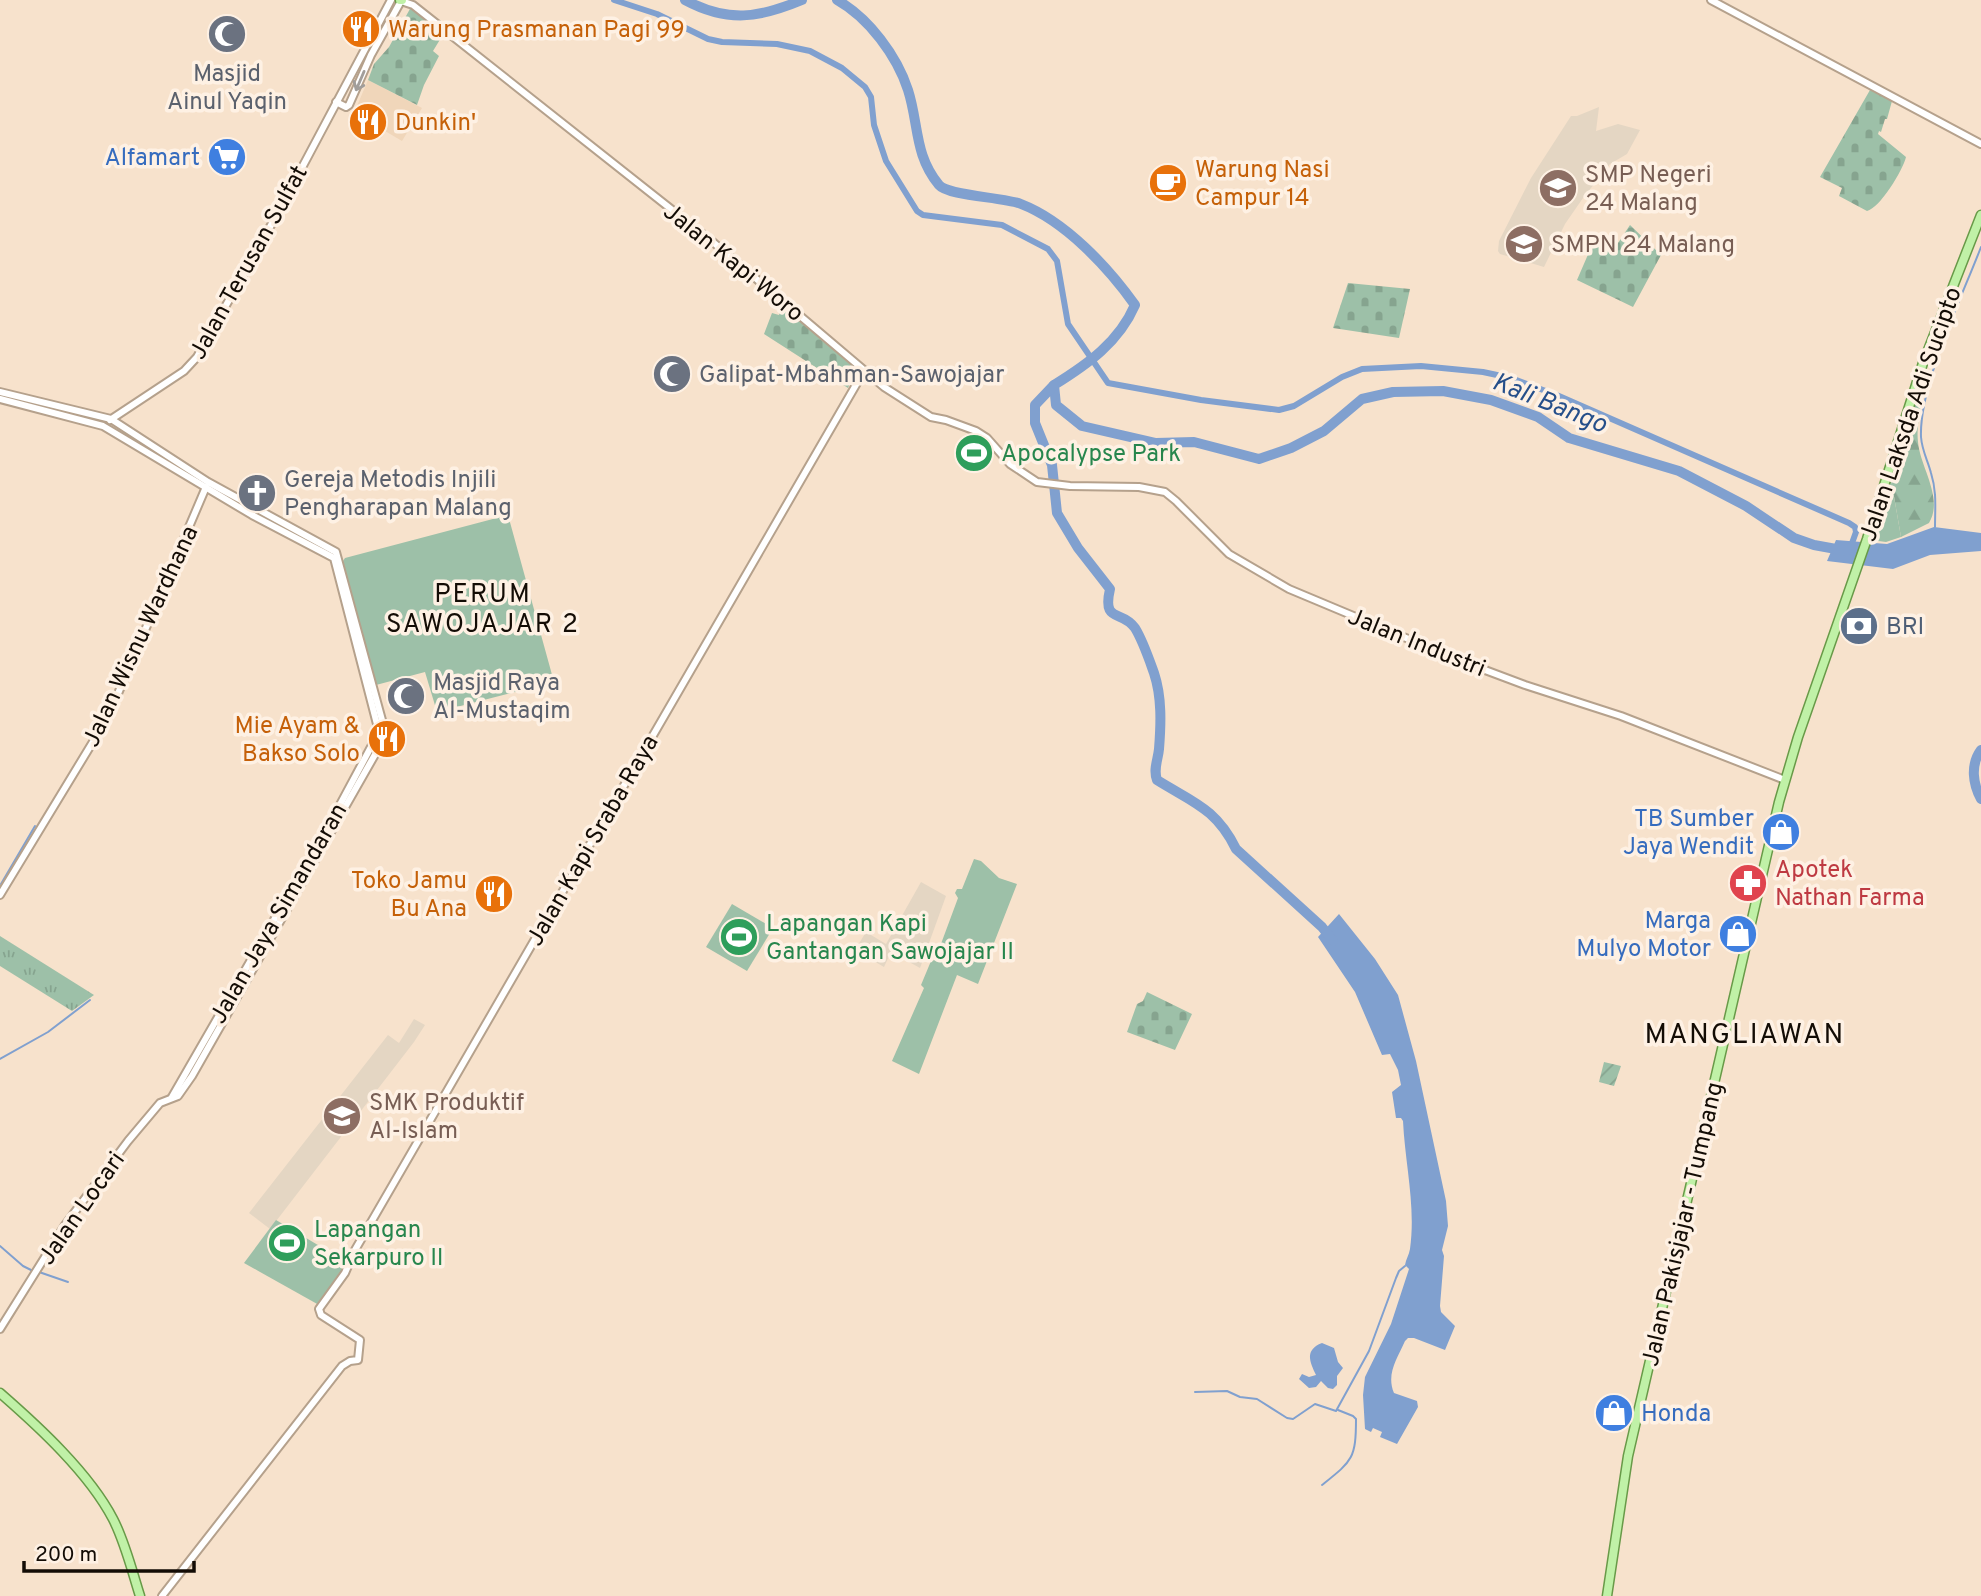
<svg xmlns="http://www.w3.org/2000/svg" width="1981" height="1596" font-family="Overpass,sans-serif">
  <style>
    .built { fill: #f0d6ba }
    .education { fill: #e4d6c3 }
    .grass { fill: url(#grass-tufts) }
    .forest { fill: url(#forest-firs) }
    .cemetery { fill: url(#cemetery-stones) }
    .park { fill: #9dc0a8 }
    .garden { fill: url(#garden-furrows) }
    .water { fill: #80a0cf }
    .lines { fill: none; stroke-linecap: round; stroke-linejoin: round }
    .stream { stroke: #80a0cf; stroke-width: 2 }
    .canal { stroke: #80a0cf; stroke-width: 6 }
    .river { stroke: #80a0cf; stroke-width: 10 }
    .minor-casing { stroke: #b5a18c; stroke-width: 10 }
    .major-casing { stroke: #689a48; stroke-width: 11 }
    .minor { stroke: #fff; stroke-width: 6 }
    .major { stroke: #c0f1a7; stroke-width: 8 }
    .oneway { stroke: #a19e9b }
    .labels { text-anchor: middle; stroke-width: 7; stroke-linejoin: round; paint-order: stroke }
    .food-label { font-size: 24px; fill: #c56008; stroke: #fef1e4; text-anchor: start }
    .worship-label { font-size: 24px; fill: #5b616d; stroke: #fef1e4; text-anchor: start }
    .shop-label { font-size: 24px; fill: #366cbe; stroke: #fef1e4; text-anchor: end }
    .education-label { font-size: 24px; fill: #785e54; stroke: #fef1e4; text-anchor: start }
    .street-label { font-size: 24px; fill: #130c05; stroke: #fef1e4 }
    .leisure-label { font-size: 24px; fill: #27864d; stroke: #fef1e4; text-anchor: start }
    .service-label { font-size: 24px; fill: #4e5e75; stroke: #fef1e4; text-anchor: start }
    .health-label { font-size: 24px; fill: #be3a42; stroke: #fef1e4; text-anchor: start }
    .water-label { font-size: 26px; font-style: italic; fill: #264f8a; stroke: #fef1e4 }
    .neighbourhood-label { font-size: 26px; letter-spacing: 2px; fill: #130c05; stroke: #fef1e4 }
    .quarter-label { font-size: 28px; letter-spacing: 2px; fill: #130c05; stroke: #fef1e4 }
  </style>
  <defs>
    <pattern id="grass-tufts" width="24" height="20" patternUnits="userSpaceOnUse" patternTransform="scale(1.75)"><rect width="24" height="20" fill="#9dc0a8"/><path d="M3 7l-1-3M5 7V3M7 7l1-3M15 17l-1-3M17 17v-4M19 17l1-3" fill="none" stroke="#86a48f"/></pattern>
    <pattern id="forest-firs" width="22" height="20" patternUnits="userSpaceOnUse" patternTransform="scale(1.75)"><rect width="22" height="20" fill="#9dc0a8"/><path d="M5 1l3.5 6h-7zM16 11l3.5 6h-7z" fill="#86a48f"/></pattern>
    <pattern id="cemetery-stones" width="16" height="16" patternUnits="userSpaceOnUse" patternTransform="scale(1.75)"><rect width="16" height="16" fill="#9dc0a8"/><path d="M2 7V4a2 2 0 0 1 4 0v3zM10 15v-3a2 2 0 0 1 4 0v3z" fill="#86a48f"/></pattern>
    <pattern id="garden-furrows" width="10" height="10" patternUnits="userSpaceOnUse" patternTransform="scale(1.75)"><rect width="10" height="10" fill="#9dc0a8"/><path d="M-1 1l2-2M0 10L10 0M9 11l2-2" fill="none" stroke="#86a48f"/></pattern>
  </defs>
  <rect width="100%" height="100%" fill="#f7e2cc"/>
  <polygon class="built" points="368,80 422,108 402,141 385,131 381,138 354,122 357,115 354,113"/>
  <g class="education">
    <polygon points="1599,107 1596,131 1618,124 1640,130 1627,154 1610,164 1583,198 1565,224 1544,267 1500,254 1498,251 1499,241 1531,178 1571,116 1577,116"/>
    <polygon points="921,882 946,896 920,968 891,952 884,967 855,950 866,932 886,944"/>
    <polygon points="414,1019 425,1025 414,1042 270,1229 249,1213 388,1035 399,1043"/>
  </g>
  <polygon class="grass" points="0,936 94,995 72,1011 0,966"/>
  <path class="forest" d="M1919 389 1924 392C1921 409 1916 425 1918 442 1920 467 1944 498 1929 523L1901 537 1891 479Z"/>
  <g class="cemetery">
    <polygon points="411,7 444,33 433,51 439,56 424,85 417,105 368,80 374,64 389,47"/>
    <path d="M1870 90 1892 101 1887 119H1885L1881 132 1879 131 1878 134 1906 157C1903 170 1880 208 1867 211L1839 196 1842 188 1820 177Z"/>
    <polygon points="1630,225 1661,255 1633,307 1577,280 1596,236 1616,246"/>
    <polygon points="1348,283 1410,289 1399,338 1333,328"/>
    <polygon points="782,306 856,369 848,388 764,334 772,313 779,315"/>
    <polygon points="1147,992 1192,1014 1175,1050 1127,1032 1137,1004 1143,1001"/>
  </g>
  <g class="park">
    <polygon points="1891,479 1901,537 1886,542 1871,540"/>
    <polygon points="508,515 554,682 437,712 425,672 376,685 343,561 345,558"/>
    <polygon points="974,859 981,861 999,878 1017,884 978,984 957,975 919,1074 892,1061 924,988 921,985 931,961 935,960 958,898 955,893 957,889 962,889"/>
    <polygon points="732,904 773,928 747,971 706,947"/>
    <polygon points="276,1220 348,1263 319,1305 244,1263"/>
  </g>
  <polygon class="garden" points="1604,1062 1621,1066 1614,1086 1599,1082"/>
  <g class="water">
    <polygon points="1934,527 1981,533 1981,551 1930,555 1893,569 1827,561 1836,540 1887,544"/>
    <path d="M1339 914 1375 959 1398 995 1416 1061 1446 1201 1448 1226 1442 1250 1444 1256 1440 1306 1441 1312 1455 1326 1445 1350 1414 1338H1408L1405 1341C1397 1359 1386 1374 1394 1393L1417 1401 1418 1407 1397 1444 1380 1437 1382 1432 1373 1428 1371 1432 1365 1429 1363 1395 1365 1377 1391 1324 1409 1269 1405 1265C1406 1259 1409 1255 1410 1249 1416 1206 1405 1164 1403 1121L1401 1118H1396L1392 1092 1401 1085 1398 1070 1390 1054 1382 1055 1355 992 1318 937Z"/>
    <path d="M1322 1343 1334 1348 1338 1362 1343 1368 1337 1376V1385L1333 1389 1328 1388 1321 1381 1316 1387 1309 1388 1299 1379 1302 1374 1309 1377 1316 1375C1310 1362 1304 1350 1322 1343Z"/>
  </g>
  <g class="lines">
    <g class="stream">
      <path d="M1935 527C1935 508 1937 492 1931 473 1928 461 1922 451 1921 437 1919 385 1962 297 1981 247"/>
      <polyline points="1,884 35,826"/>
      <polyline points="0,1059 48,1032 90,1000"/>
      <polyline points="0,1246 23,1266 33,1271"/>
      <polyline points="39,1272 68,1282"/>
      <polyline points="1195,1392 1227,1391 1240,1397 1257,1399 1287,1418 1293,1419 1315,1404 1336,1411 1369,1351 1396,1278 1399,1271 1405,1266"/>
      <path d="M1322 1485C1352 1461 1356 1459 1356 1419L1353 1416 1338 1410"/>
    </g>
    <polyline class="canal" points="614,0 657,14 708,39 722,42 777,44 810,51 842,68 865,87 871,97 874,125 886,161 917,211 923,215 1002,225 1048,249 1057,261 1068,324 1108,383 1201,400 1279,410 1294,406 1342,377 1362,369 1421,366 1483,372 1511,378 1559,396 1849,523 1855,527 1856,532 1851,546"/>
    <g class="river">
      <path d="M685 0C728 23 759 18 802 0"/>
      <path d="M837 0C869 18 897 56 908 90 919 124 914 155 939 185 948 196 1004 197 1021 204 1065 221 1108 267 1135 305 1119 342 1088 364 1054 385L1056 405 1082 426 1156 443 1194 442 1259 459 1291 448 1324 431 1362 399 1393 392 1443 391 1491 400 1538 417 1569 438 1679 471 1746 506 1794 538 1814 545 1847 551"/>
      <path d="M1054 385 1035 405V423L1052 465 1057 513 1078 548 1110 589C1102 624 1122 609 1135 628 1143 641 1149 659 1154 673 1162 697 1161 724 1159 749 1158 760 1153 769 1157 780 1192 802 1216 808 1236 849L1322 927 1333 941"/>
      <path d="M1981 750C1970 765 1973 784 1981 799"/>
    </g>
    <g class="minor-casing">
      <g id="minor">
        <polyline points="1711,0 1981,144"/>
        <polyline points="336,102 346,107 349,105 371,55 401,1 413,5 714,243 884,387 931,417 946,420 976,431 987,438 1010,464 1037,482 1070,486 1139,487 1165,492 1176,501 1229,554 1289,589 1461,661 1525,685 1621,716 1785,780"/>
        <polyline points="0,392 111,419 208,482 336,552 385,731 385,737 192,1076 178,1096 160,1103 128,1141 65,1225 0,1329"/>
        <polyline points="0,399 103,426 252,515 334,558 379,732 335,814 172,1097"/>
        <polyline points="110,420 184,371 197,357 280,209 391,0"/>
        <polyline points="0,895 108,717 206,487"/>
        <polyline points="162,1596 342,1366 350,1361 358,1360 360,1340 321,1315 319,1309 345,1273 355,1250 864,371"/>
      </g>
    </g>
    <g class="major-casing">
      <g id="major">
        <polyline points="400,0 402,0"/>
        <path d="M0 1393C39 1427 89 1473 113 1519 125 1542 132 1571 140 1596"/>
        <polyline points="1607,1596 1628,1456 1779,802 1798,737 1867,539 1923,363 1981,215"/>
      </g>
    </g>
    <use href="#minor" class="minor"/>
    <use href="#major" class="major"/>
  </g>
  <defs><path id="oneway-shaft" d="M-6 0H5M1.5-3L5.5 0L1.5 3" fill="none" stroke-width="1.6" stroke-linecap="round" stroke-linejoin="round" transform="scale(1.75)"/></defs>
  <use class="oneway" href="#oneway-shaft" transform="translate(360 81) rotate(113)"/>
  <defs>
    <g id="restaurant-disc" transform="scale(2.0125)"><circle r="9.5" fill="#e8710a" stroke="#fef1e4"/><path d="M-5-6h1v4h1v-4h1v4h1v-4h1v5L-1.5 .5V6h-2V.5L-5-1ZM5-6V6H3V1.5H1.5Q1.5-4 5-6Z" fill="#fff"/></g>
    <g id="mosque-disc" transform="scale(2.0125)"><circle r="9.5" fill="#6b7280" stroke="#fef1e4"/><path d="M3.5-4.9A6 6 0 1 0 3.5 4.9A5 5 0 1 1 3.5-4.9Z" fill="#fff"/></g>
    <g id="supermarket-disc" transform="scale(2.0125)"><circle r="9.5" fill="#3f7fe0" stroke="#fef1e4"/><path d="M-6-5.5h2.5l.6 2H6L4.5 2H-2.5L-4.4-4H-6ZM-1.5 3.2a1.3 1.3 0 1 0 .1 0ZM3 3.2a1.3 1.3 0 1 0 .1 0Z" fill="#fff"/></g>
    <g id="cafe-disc" transform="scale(2.0125)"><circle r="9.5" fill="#e8710a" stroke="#fef1e4"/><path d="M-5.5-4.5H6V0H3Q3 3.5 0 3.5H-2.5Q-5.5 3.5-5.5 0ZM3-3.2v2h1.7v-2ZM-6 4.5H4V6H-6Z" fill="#fff"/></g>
    <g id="school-disc" transform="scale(2.0125)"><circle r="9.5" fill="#8d6e63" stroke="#fef1e4"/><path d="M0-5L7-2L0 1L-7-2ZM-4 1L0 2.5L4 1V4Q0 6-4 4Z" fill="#fff"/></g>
    <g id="stadium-disc" transform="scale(2.0125)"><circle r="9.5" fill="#2e9e5b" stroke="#fef1e4"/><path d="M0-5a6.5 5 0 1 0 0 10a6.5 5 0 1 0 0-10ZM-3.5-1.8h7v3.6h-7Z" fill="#fff"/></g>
    <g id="church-disc" transform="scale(2.0125)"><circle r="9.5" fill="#6b7280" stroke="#fef1e4"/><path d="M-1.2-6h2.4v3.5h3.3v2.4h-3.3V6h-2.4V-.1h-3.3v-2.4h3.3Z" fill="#fff"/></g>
    <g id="bank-disc" transform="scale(2.0125)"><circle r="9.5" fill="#5c6f8a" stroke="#fef1e4"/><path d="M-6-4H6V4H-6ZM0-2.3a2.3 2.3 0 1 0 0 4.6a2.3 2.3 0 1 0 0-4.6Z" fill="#fff"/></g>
    <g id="shop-disc" transform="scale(2.0125)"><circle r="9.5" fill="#3f7fe0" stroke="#fef1e4"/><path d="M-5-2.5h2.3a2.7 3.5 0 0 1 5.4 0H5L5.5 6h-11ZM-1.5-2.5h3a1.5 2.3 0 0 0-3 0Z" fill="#fff"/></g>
    <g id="pharmacy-disc" transform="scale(2.0125)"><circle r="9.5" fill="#e0444e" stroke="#fef1e4"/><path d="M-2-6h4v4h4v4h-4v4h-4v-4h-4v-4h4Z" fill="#fff"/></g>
  </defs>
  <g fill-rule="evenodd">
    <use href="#restaurant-disc" x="361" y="29"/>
    <use href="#mosque-disc" x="227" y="34"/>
    <use href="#restaurant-disc" x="368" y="122"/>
    <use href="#supermarket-disc" x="227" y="157"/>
    <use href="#cafe-disc" x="1168" y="183"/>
    <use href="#school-disc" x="1558" y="188"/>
    <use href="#school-disc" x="1524" y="244"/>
    <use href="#mosque-disc" x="672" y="374"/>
    <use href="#stadium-disc" x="974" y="453"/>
    <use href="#church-disc" x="257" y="493"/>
    <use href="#bank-disc" x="1859" y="626"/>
    <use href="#mosque-disc" x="406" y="696"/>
    <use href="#restaurant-disc" x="387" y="739"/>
    <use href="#shop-disc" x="1781" y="832"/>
    <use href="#pharmacy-disc" x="1748" y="883"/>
    <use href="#restaurant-disc" x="494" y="894"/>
    <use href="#shop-disc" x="1738" y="934"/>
    <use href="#stadium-disc" x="739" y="937"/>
    <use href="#school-disc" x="342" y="1116"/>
    <use href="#stadium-disc" x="287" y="1243"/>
    <use href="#shop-disc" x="1614" y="1413"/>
  </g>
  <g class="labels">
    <g class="food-label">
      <text x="388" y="37">Warung Prasmanan Pagi 99</text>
      <text x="395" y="130">Dunkin'</text>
      <text x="1195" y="177">Warung Nasi<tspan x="1195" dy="28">Campur 14</tspan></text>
      <text x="360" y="733" text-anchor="end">Mie Ayam &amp;<tspan x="360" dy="28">Bakso Solo</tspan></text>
      <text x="467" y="888" text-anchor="end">Toko Jamu<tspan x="467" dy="28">Bu Ana</tspan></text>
    </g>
    <g class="worship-label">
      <text x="227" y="81" text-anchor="middle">Masjid<tspan x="227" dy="28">Ainul Yaqin</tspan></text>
      <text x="699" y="382">Galipat-Mbahman-Sawojajar</text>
      <text x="284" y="487">Gereja Metodis Injili<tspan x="284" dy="28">Pengharapan Malang</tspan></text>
      <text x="433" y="690">Masjid Raya<tspan x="433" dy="28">Al-Mustaqim</tspan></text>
    </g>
    <g class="shop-label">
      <text x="200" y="165">Alfamart</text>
      <text x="1754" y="826">TB Sumber<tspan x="1754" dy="28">Jaya Wendit</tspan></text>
      <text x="1711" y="928">Marga<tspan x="1711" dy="28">Mulyo Motor</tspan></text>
      <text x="1641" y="1421" text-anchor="start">Honda</text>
    </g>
    <g class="education-label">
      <text x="1585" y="182">SMP Negeri<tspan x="1585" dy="28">24 Malang</tspan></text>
      <text x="1551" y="252">SMPN 24 Malang</text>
      <text x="369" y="1110">SMK Produktif<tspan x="369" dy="28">Al-Islam</tspan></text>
    </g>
    <g class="street-label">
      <text transform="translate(248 262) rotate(-61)" y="8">Jalan Terusan Sulfat</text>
      <text transform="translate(734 262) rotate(39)" y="8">Jalan Kapi Woro</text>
      <text transform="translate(1910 414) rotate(-71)" y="8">Jalan Laksda Adi Sucipto</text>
      <text transform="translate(140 636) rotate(-65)" y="8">Jalan Wisnu Wardhana</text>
      <text transform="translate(1417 642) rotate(22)" y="8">Jalan Industri</text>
      <text transform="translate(592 840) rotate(-60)" y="8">Jalan Kapi Sraba Raya</text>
      <text transform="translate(278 913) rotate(-60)" y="8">Jalan Jaya Simandaran</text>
      <text transform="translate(81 1208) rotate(-55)" y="8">Jalan Locari</text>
      <text transform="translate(1682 1224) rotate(-77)" y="8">Jalan Pakisjajar - Tumpang</text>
    </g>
    <g class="leisure-label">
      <text x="1001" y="461">Apocalypse Park</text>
      <text x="766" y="931">Lapangan Kapi<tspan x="766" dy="28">Gantangan Sawojajar II</tspan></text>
      <text x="314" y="1237">Lapangan<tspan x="314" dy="28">Sekarpuro II</tspan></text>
    </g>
    <g class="service-label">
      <text x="1886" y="634">BRI</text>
    </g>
    <g class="health-label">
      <text x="1775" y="877">Apotek<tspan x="1775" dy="28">Nathan Farma</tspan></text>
    </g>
    <g class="water-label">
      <text transform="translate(1550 402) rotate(22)" y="9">Kali Bango</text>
    </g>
    <g class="neighbourhood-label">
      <text x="483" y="602">PERUM<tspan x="483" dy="30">SAWOJAJAR 2</tspan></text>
    </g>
    <g class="quarter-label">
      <text x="1745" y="1043">MANGLIAWAN</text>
    </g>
  </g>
  <path d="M24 1561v10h170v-10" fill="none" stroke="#130c05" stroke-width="3.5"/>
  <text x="35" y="1561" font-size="21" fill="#130c05" stroke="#fef1e4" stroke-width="5" paint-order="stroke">200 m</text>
</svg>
